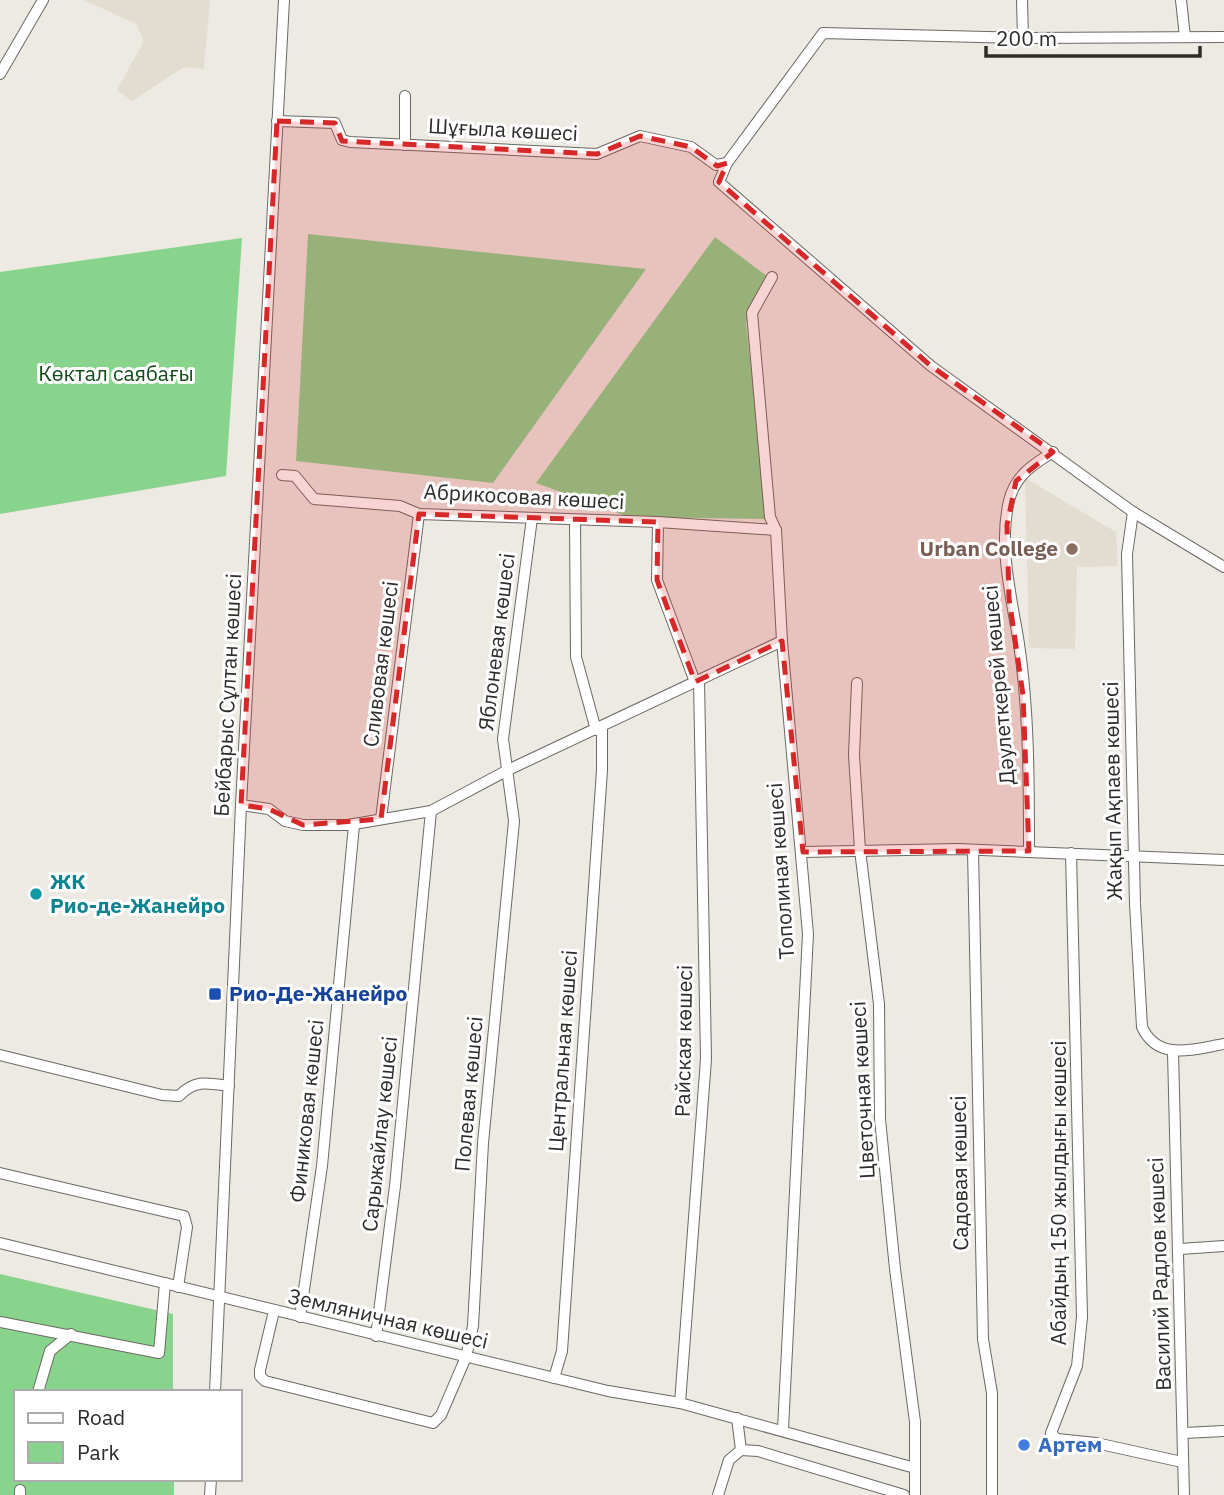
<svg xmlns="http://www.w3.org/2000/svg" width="1224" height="1495" font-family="'IBM Plex Sans',sans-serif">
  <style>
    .built { fill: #e3dcd0 }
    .green { fill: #89d48d }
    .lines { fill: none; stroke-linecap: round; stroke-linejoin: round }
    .minor-casing { stroke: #6b6963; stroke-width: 12 }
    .minor { stroke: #fff; stroke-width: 10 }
    .marked { fill: #d62828; fill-opacity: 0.2; stroke: #d62828; stroke-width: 5; stroke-dasharray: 14 9; stroke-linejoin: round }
    .education-dot { fill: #8d6e63; stroke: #fff; stroke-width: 2.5 }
    .culture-dot { fill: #0f9aa8; stroke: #fff; stroke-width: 2.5 }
    .transit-dot { fill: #1a4fb4; stroke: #fff; stroke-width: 2.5 }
    .shop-dot { fill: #3f7fe0; stroke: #fff; stroke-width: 2.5 }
    .labels { text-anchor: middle; stroke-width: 6; stroke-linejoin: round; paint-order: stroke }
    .street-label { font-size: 21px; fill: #2d2c29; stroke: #fff }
    .park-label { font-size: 21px; fill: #144a1b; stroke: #fff }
    .education-label { font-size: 21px; font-weight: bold; fill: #785e54; stroke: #fff; text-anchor: end }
    .culture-label { font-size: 21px; font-weight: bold; fill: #0d838f; stroke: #fff; text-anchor: start }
    .transit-label { font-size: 21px; font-weight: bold; fill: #164399; stroke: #fff; text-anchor: start }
    .shop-label { font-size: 21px; font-weight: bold; fill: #366cbe; stroke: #fff; text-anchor: start }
  </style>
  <rect width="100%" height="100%" fill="#edeae3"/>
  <g class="built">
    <polygon points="84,0 210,0 204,69 184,67 132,101 117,90 144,41 136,24"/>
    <polygon points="1025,478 1116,532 1118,566 1077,567 1075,649 1029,648"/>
  </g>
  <g class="green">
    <polygon points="308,234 646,269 493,483 296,461"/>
    <polygon points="715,237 768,277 746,323 768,519 629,517 536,483"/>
    <polygon points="242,238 226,476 0,514 0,272"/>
    <polygon points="0,1274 173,1314 173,1392 16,1392 16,1479 174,1479 174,1495 0,1495"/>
  </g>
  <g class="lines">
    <g class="minor-casing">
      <g id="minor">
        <polyline points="1022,0 1023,38"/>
        <polyline points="1181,0 1185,37"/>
        <polyline points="1224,37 1023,38 823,33 727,163 719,182 931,366 1133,512 1224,567"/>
        <polyline points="0,74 43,0"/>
        <polyline points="277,121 335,123 342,140 350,142 597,154 640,136 691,147 716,165 727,163"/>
        <polyline points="405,145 405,96"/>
        <polyline points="772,277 752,313 770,517 776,530 782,641 808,934 783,1429"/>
        <polyline points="282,475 295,476 314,499 400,506 419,514 658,522 776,530"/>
        <path d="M1133 512 1127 554 1135 904 1142 1027C1158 1062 1194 1049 1224 1044"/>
        <polyline points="575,521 576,657 596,730"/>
        <polyline points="658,522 657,580 695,682"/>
        <polyline points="857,683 854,755 860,850 879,1004 880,1119 895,1269 915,1422 915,1495"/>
        <polyline points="241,805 269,809 285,821 303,825 348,825 431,811 508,770 782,641"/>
        <polyline points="381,819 419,514"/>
        <polyline points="973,850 983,1339 992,1393 992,1495"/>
        <path d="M1029 851C1029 783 1029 711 1019 644 1012 599 998 547 1009 501 1015 476 1032 465 1053 452"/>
        <polyline points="803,852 958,849 1224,860"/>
        <polyline points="1071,853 1082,1317 1077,1366 1051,1433 1057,1439 1096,1443 1182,1462"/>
        <polyline points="1173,1052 1184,1495"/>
        <path d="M0 1055 162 1095 179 1096C195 1079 208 1083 229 1086"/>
        <polyline points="0,1173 184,1216 187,1227 178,1287"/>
        <polyline points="0,1243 608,1391 680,1403 915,1468"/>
        <polyline points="1180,1249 1224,1246"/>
        <polyline points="274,1311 260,1370 260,1376 265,1381 433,1423 441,1415 466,1357 473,1326 483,1143 514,821 503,739 532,518"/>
        <polyline points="300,1317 322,1166 354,825"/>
        <polyline points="0,1322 159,1353 165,1283"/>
        <polyline points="376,1336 395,1186 431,811"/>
        <polyline points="554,1378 562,1351 602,770 602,726"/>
        <polyline points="38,1392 50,1351 71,1334"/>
        <polyline points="215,1392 241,805 284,0"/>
        <polyline points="680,1403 706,1059 699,680"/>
        <polyline points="737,1418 741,1450"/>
        <polyline points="1184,1433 1224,1431"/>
        <polyline points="741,1450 758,1451 904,1495"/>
        <polyline points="20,1490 20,1495"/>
        <polyline points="210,1495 211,1479"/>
        <polyline points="718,1495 729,1460 741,1450"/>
      </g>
    </g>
    <use href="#minor" class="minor"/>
  </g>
  <path class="marked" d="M277 121 335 123 342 141 597 154 640 136 691 147 717 166 727 163 719 182 931 366 1053 452 1016 481 1007 525 1009 598 1023 695 1029 851 803 852 782 641 695 682 657 580 658 522 419 514 381 819 303 825 269 809 241 805Z"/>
  <circle class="education-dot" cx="1072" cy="549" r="7"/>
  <circle class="culture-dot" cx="36" cy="894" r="7"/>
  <rect class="transit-dot" x="208" y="987" width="14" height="14" rx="3.5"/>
  <circle class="shop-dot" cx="1024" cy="1445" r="7"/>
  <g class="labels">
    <g class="street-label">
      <text transform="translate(503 130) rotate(3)" y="7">Шұғыла көшесі</text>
      <text transform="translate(524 497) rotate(3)" y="7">Абрикосовая көшесі</text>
      <text transform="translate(497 642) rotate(-83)" y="7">Яблоневая көшесі</text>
      <text transform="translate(381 664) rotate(-83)" y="7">Сливовая көшесі</text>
      <text transform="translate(999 685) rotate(-95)" y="7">Дәулеткерей көшесі</text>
      <text transform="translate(228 695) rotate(-87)" y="7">Бейбарыс Сұлтан көшесі</text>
      <text transform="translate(1113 791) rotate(-91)" y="7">Жақып Ақпаев көшесі</text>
      <text transform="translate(781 871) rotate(-94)" y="7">Тополиная көшесі</text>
      <text transform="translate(684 1041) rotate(-89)" y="7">Райская көшесі</text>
      <text transform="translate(563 1051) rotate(-86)" y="7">Центральная көшесі</text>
      <text transform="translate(863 1090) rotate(-93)" y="7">Цветочная көшесі</text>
      <text transform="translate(469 1094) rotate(-85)" y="7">Полевая көшесі</text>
      <text transform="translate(307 1111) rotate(-84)" y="7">Финиковая көшесі</text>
      <text transform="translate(380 1134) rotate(-84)" y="7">Сарыжайлау көшесі</text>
      <text transform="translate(960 1173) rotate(-91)" y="7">Садовая көшесі</text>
      <text transform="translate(1059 1193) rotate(-90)" y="7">Абайдың 150 жылдығы көшесі</text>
      <text transform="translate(1160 1274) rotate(-92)" y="7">Василий Радлов көшесі</text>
      <text transform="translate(388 1319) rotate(13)" y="7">Земляничная көшесі</text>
    </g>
    <g class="park-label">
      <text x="116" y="381">Көктал саябағы</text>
    </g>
    <g class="education-label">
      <text x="1058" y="556">Urban College</text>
    </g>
    <g class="culture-label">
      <text x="50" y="889">ЖК<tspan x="50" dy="24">Рио-де-Жанейро</tspan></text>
    </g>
    <g class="transit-label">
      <text x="229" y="1001">Рио-Де-Жанейро</text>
    </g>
    <g class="shop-label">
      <text x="1038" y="1452">Артем</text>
    </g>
  </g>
  <rect x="14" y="1390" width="228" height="91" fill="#ffffff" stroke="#ababa9" stroke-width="2"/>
  <rect x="28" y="1413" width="35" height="10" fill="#ffffff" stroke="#ababa9" stroke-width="2"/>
  <text x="77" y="1425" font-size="21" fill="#2d2c29">Road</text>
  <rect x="28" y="1442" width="35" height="21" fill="#89d48d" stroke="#ababa9" stroke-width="2"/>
  <text x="77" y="1460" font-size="21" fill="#2d2c29">Park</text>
  <path d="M986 46v10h214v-10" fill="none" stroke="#2d2c29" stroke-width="3.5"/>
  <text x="996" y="46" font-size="21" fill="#2d2c29" stroke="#ffffff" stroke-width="5" paint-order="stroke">200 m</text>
</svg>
